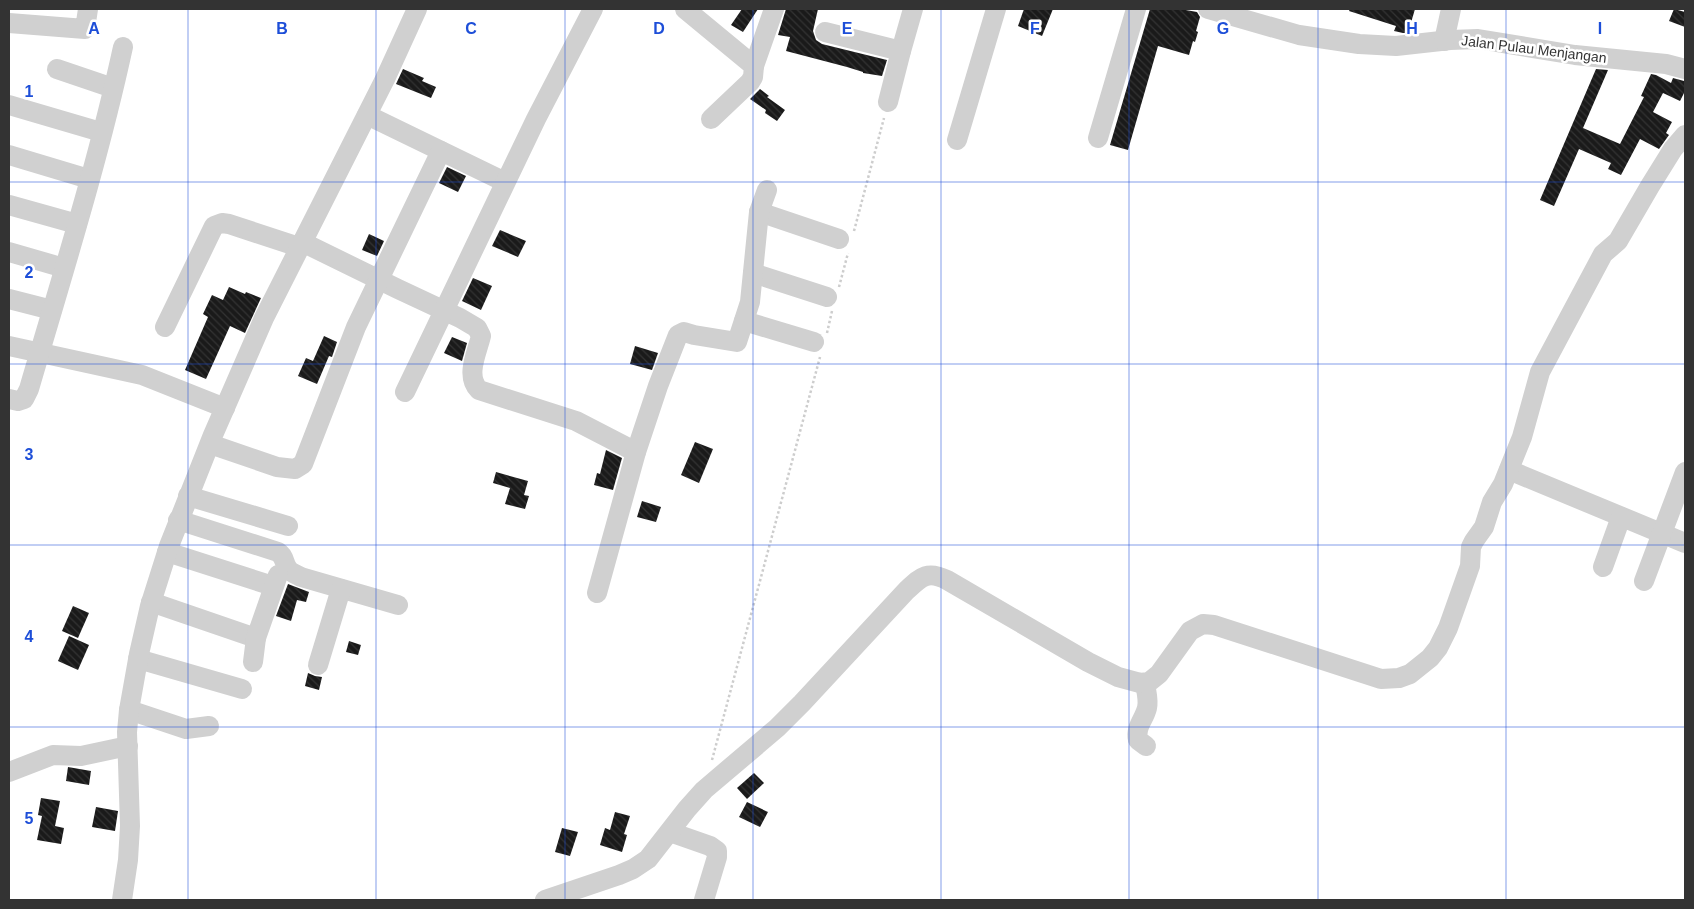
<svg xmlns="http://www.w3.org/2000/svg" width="1694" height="909" font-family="Helvetica,sans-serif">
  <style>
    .building { fill: url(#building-back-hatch) }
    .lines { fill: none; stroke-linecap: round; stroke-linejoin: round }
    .path { stroke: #cdcdcd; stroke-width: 2.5; stroke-dasharray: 2.5 2.5; stroke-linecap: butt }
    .minor { stroke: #d0d0d0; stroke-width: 20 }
    .grid { fill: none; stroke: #1d4ed8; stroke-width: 1; stroke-opacity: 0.55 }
    .labels { text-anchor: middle; stroke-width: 5; stroke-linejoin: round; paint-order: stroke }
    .street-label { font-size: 14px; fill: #333; stroke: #fff }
    .grid-label { font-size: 16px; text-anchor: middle; font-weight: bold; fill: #1d4ed8; stroke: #fff; stroke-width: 5; stroke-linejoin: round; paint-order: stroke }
  </style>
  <defs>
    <pattern id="building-back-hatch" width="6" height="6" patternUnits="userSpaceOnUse" patternTransform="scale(1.25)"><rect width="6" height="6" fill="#1a1a1a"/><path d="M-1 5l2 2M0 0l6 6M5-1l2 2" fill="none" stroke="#333"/></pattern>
  </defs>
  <rect width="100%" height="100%" fill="#fff"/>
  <g class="building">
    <polygon points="742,9 758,9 743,32 731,25"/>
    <polygon points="786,9 818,9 813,31 816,40 822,44 887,60 882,76 863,73 863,72 847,67 786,51 790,37 778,35"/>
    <polygon points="1024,9 1053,9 1042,36 1018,26"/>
    <polygon points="1150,9 1180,9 1197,12 1200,17 1196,31 1198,32 1195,42 1193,41 1189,55 1158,46 1128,150 1110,145"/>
    <polygon points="1350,9 1415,9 1408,33 1403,33 1394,31 1396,26 1349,11"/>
    <polygon points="1674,9 1685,12 1685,27 1669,21"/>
    <polygon points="403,69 424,78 422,81 436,87 431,98 396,84"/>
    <polygon points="1596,69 1608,70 1583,128 1620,144 1644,97 1641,96 1651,74 1656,75 1671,83 1673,78 1684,81 1685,81 1685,91 1680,101 1663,93 1653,112 1672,122 1666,133 1669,135 1659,149 1640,139 1621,175 1608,169 1611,163 1579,149 1554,206 1540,200"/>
    <polygon points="760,89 769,96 767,97 785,110 777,121 765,113 766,110 750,99"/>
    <polygon points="447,167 466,176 458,192 439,183"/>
    <polygon points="500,230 526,241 518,257 492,246"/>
    <polygon points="369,234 384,241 377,256 362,250"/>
    <polygon points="473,278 492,286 481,310 462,301"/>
    <polygon points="229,287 245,294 246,292 261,298 245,333 230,326 206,379 185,370 208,317 203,314 212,295 223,300"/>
    <polygon points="324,336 337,342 332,357 329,356 317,384 298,376 306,358 313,361"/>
    <polygon points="452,337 467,343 462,361 444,353"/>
    <polygon points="635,346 658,353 652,370 630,364"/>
    <polygon points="695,442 713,449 699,483 681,475"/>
    <polygon points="606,450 622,458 613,490 594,485 597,473 600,474"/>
    <polygon points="496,472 528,481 524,495 529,496 525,509 505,504 510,488 493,483"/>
    <polygon points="642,501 661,507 656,522 637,517"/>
    <polygon points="288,584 309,592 306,602 297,600 291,621 276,616"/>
    <polygon points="73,606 89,613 78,638 62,631"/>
    <polygon points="69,636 89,645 78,670 58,661"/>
    <polygon points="349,641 361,645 358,655 346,652"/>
    <polygon points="308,673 315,676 322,677 319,690 305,686"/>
    <polygon points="68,767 91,771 89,785 66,781"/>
    <polygon points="754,773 764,783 747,799 737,788"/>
    <polygon points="41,798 60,801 55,826 64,828 61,844 37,840 42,816 38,815"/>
    <polygon points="747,802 768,812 760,827 739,817"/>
    <polygon points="96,807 118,811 115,831 92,827"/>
    <polygon points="615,812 630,816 624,834 627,835 622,852 600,845 605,828 610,830"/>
    <polygon points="562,828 578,832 570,856 555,852"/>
  </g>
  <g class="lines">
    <g class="path">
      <polyline points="854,231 884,118"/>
      <polyline points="839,287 848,253"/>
      <polyline points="827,333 832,311"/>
      <polyline points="712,760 820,357"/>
    </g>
    <g class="minor">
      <polyline points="685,9 754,66 753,77 750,82 711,119"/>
      <polyline points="1208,9 1299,35 1359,44 1396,46 1450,40 1478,39 1575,55 1666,64 1685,69"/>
      <polyline points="9,23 85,29 88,9"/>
      <polyline points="825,32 901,51"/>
      <polyline points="1444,41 1451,9"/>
      <polyline points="754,66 774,9"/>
      <polyline points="57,69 113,88"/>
      <polyline points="888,102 901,51 913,9"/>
      <polyline points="9,105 101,132"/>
      <polyline points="367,115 505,182"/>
      <polyline points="1098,138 1136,9"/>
      <polyline points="957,140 996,9"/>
      <polyline points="9,155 89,179"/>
      <polyline points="9,205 77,224"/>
      <polyline points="759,212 839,239"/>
      <path d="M302 242 398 289 460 318 477 328 481 336C477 353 465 376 479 390L576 421 636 452"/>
      <polyline points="9,252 64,268"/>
      <polyline points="753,273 827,297"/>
      <polyline points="9,299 52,310"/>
      <polyline points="744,321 814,342"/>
      <polyline points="165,327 214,226 222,223 229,224 299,247"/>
      <polyline points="9,346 142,375 225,408"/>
      <polyline points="405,392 536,119 593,9"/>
      <path d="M9 399 18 401 24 399 29 389C62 276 98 162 123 47"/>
      <polyline points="210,444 277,467 295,469 303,464 356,327 441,151"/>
      <polyline points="1509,470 1685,543"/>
      <polyline points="188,496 288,526"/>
      <path d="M178 520 278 552C286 557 283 564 289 570 292 573 297 575 301 577L398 605"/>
      <polyline points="167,552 273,586"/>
      <polyline points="1603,567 1621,517"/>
      <polyline points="1644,581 1685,472"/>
      <polyline points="597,593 636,452 658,386 678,335 684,332 694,335 737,342 750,302 759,212 767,190"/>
      <polyline points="151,602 256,638"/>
      <polyline points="138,659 242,689"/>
      <polyline points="253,662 256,638 278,575"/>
      <polyline points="318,665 341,589"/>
      <path d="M1145 683C1146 691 1149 700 1147 708 1144 720 1135 727 1138 740L1146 746"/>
      <polyline points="129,710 186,729 209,726"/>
      <polyline points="9,772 53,755 81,756 128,746"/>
      <polyline points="670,832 710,846 717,851 717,857 704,900"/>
      <polyline points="122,900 128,860 130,826 127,732 129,710 139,654 150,606 169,546 213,435 264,318 385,79 417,9"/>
      <path d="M545 900 619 875 633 869 648 859 687 809 704 790 777 728 802 703 906 591C921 577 927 570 947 580L1088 662 1118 677 1140 683 1149 682 1159 674 1190 631 1203 624 1214 625 1381 679 1399 678 1410 674 1430 658 1438 648 1448 628 1470 566 1471 547 1474 541 1484 527 1492 502 1503 484 1522 437 1540 372 1603 254 1618 241 1650 186 1673 149 1685 135"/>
    </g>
  </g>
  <path class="grid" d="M188 9V900M376 9V900M565 9V900M753 9V900M941 9V900M1129 9V900M1318 9V900M1506 9V900M9 182H1685M9 364H1685M9 545H1685M9 727H1685"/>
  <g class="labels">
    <g class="street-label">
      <text transform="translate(1534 49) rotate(7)" y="5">Jalan Pulau Menjangan</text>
    </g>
  </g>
  <g class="grid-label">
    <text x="94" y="34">A</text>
    <text x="282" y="34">B</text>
    <text x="471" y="34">C</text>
    <text x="659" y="34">D</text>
    <text x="847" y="34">E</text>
    <text x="1035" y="34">F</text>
    <text x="1223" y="34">G</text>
    <text x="1412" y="34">H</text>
    <text x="1600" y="34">I</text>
    <text x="29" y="97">1</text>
    <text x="29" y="278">2</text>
    <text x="29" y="460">3</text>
    <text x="29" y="642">4</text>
    <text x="29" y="824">5</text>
  </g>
  <rect width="1694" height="909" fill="none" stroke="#333333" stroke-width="20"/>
</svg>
